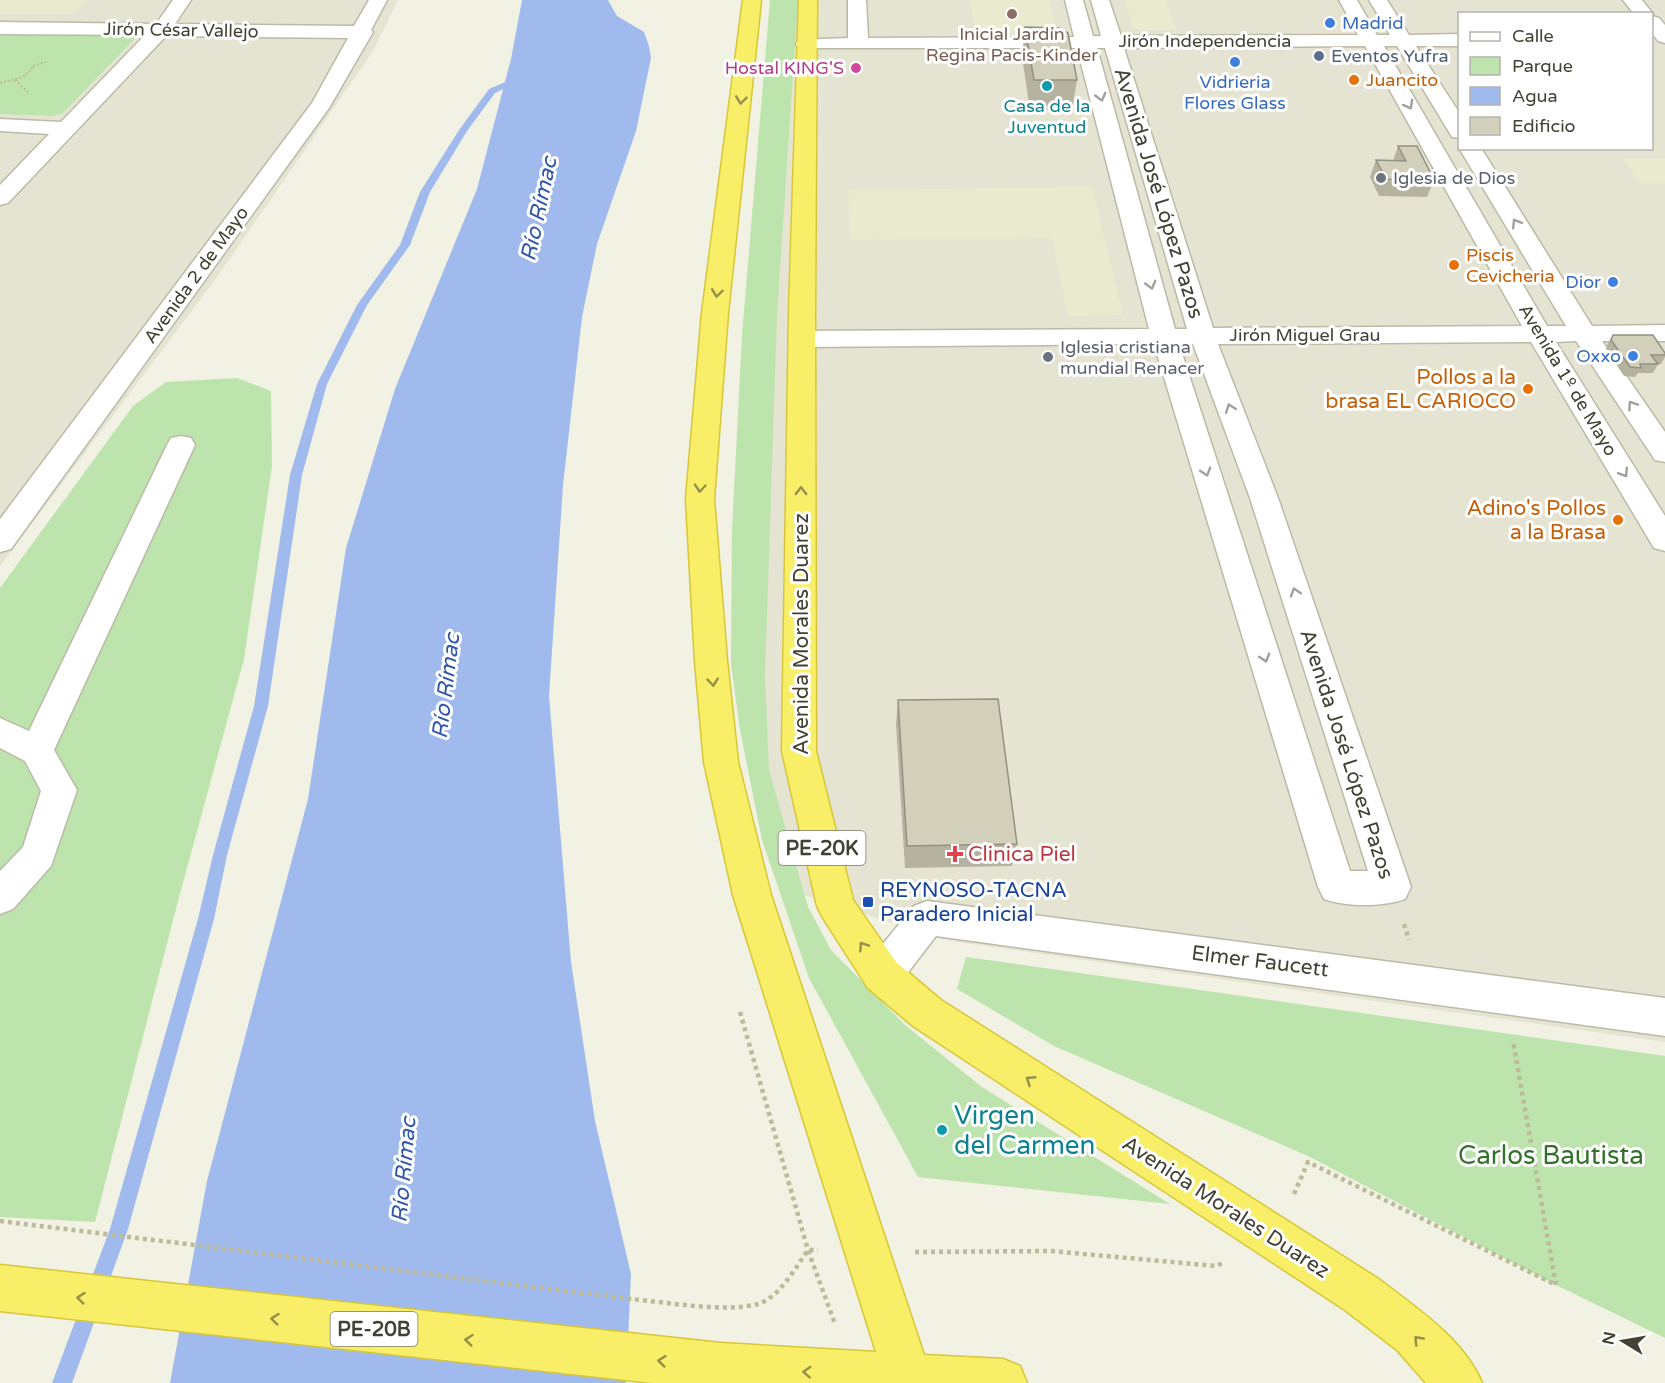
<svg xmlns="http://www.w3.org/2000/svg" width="1665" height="1383" font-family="'Varela Round',sans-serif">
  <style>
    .residential { fill: #e5e4d2; fill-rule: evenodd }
    .education { fill: #eaeace }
    .green { fill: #bde4ad }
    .water { fill: #a1baed }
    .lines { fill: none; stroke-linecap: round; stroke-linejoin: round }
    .stream { fill: #a1baed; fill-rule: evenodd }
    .minor-casing { stroke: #bcbaa7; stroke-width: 3 }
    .highway-casing { stroke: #d7c738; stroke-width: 3 }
    .path-far1 { stroke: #bdba99; stroke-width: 2; stroke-dasharray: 2 2; stroke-linecap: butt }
    .path { stroke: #bdba99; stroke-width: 4.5; stroke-dasharray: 4 4; stroke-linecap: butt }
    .minor { fill: #fff; fill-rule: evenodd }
    .highway { fill: #f8ee68; fill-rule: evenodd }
    .wall { fill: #b5b2a0 }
    .building { fill: #d2cfba; stroke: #939182; stroke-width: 1.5 }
    .oneway { stroke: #a1a09a }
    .oneway2 { stroke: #948f4b }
    .education-dot { fill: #8d6e63; stroke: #fff; stroke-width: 2 }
    .shop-dot { fill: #3f7fe0; stroke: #fff; stroke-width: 2 }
    .service-dot { fill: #5c6f8a; stroke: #fff; stroke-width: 2 }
    .hotel-dot { fill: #d1479c; stroke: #fff; stroke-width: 2 }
    .food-dot { fill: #e8710a; stroke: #fff; stroke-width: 2 }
    .culture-dot { fill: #0f9aa8; stroke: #fff; stroke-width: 2 }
    .worship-dot { fill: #6b7280; stroke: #fff; stroke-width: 2 }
    .health-dot { fill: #e0444e; stroke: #fff; stroke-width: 2 }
    .transit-dot { fill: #1a4fb4; stroke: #fff; stroke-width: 2 }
    .labels { text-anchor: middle; stroke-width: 6; stroke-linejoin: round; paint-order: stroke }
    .far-shop-label { font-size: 18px; fill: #366cbe; stroke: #fff; text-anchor: end }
    .far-street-label { font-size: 18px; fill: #434134; stroke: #fff }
    .far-education-label { font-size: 18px; fill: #785e54; stroke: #fff }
    .far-service-label { font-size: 18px; fill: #4e5e75; stroke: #fff; text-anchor: start }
    .far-hotel-label { font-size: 18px; fill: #b23c85; stroke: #fff; text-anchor: end }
    .far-food-label { font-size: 18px; fill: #c56008; stroke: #fff; text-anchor: start }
    .far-culture-label { font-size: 18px; fill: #0d838f; stroke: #fff }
    .far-worship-label { font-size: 18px; fill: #5b616d; stroke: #fff; text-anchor: start }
    .shield { fill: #fff; stroke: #7b7a71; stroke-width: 1.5 }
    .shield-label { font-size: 20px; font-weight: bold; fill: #434134 }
    .street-label { font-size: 21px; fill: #434134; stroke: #fff }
    .food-label { font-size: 21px; fill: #c56008; stroke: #fff; text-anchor: end }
    .health-label { font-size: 21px; fill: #be3a42; stroke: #fff; text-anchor: start }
    .transit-label { font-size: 21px; fill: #164399; stroke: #fff; text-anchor: start }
    .water-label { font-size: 22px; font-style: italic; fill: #3257aa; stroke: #fff }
    .near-culture-label { font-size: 26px; fill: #0d838f; stroke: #fff; text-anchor: start }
    .near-park-label { font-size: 26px; fill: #32722a; stroke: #fff }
  </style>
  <rect width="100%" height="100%" fill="#f1f1e4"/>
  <g class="residential">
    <polygon points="0,0 398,0 373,51 217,277 0,566"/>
    <path d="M783 0H1665V1042L950 941 791 891 753 725ZM1460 14H1652V148H1460Z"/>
  </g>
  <g class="education">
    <polygon points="0,0 85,0 73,14 0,14"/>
    <polygon points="970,0 1049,0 1056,28 1048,32 975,32"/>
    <polygon points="1124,0 1165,0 1176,30 1141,30 1133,28"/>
    <polygon points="1623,159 1665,159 1665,183 1641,183"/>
    <polygon points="1092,187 1123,315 1068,316 1052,238 850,240 848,190"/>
  </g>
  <g class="green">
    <polygon points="770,0 798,0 777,315 765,675 769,770 808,907 831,950 905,1025 982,1087 1170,1204 918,1177 809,978 762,840 740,730 731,664 732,529 742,335"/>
    <polygon points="0,34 138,35 63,113 53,116 0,114"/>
    <polygon points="237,378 271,391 272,466 244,659 178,901 95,1222 0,1217 0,588 133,406 166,382"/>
    <polygon points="966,957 1665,1056 1665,1338 1556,1285 1308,1156 1054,1046 957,989"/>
  </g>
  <polygon class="water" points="522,0 608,0 617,16 644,32 649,46 651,58 636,131 597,244 582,317 563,485 549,696 571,962 595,1121 631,1274 626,1383 170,1383 207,1181 308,799 346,548 395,389 477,189 511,59"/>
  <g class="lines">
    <polygon class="stream" points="517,77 524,79 495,93 467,131 430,192 410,245 367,305 327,384 302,475 268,706 227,855 214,919 128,1229 72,1383 52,1383 110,1229 198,919 213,855 254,706 290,475 317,384 357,305 400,245 420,192 459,130 489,89"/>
    <g class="minor-casing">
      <g id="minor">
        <polygon points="173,0 191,0 175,24 354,26 369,0 387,0 371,30 373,32 329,108 11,549 0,552 0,519 312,103 348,38 166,36 8,203 0,205 0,185 49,134 0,131 0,119 61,122 145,35 0,34 0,22 156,24"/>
        <path d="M848 0H866L868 38 1074 37 1065 0H1083L1093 36H1101L1091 0H1109L1121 36 1358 35 1339 0H1357L1377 35H1390L1369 0H1387L1409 35 1460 34V46H1416L1460 114V138L1452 137 1449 132 1397 46H1384L1547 326H1566L1459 148H1481L1592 326 1665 325V341H1602L1665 432V462L1655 460 1576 341 1556 342 1665 516V551L1654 548 1531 342 1218 344 1278 498 1411 887 1405 899C1382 907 1347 907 1324 899L1318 887 1154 344 802 347 793 345 789 339 793 333 802 331 1149 329 1077 48H799L796 44 799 40 848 38ZM1365 46 1522 326 1213 328 1124 48ZM1097 48H1105L1187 329H1175ZM1179 344H1193L1250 498 1368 871H1350Z"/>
        <polygon points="1623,0 1642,0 1653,14 1652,16 1659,18 1665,25 1665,43 1658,41 1652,33 1652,14 1634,14"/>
        <polygon points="181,436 191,438 195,445 54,750 77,790 51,866 13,909 0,914 0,871 23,847 41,791 25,761 0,748 0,718 29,731 167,445 171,438"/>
        <polygon points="927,901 1665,998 1665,1036 936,936 896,988 882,993 868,988 863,975 868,962 914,906"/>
      </g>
    </g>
    <g class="highway-casing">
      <g id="highway">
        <polygon points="743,0 761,0 728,313 714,499 727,661 738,762 771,895 924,1355 1003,1359 1020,1366 1027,1383 653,1383 0,1311 0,1265 721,1343 876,1352 733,895 704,762 695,661 686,499 702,313"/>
        <path d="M799 0H817L815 312 816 751 853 900 896 962 941 1000 1377 1278C1414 1306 1464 1339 1482 1383H1426L1397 1350 1345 1310 913 1026 868 988 823 918 817 906 782 751 789 312Z"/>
      </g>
    </g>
    <g class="path-far1">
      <polyline points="33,66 46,62"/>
      <polyline points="15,80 30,94"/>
      <polyline points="0,83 23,77 32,69 32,65"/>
    </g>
    <g class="path">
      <polyline points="1404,924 1409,940"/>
      <polyline points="740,1012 808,1250 835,1324"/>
      <polyline points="1294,1194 1308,1162 1556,1285 1513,1041"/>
      <path d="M0 1221 631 1299C665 1302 725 1313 758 1304 779 1298 796 1267 808 1250H818"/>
      <polyline points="915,1252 1051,1251 1216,1266 1225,1262"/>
    </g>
    <use href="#minor" class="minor"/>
    <use href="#highway" class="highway"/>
  </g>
  <g class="wall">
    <polygon points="1025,27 1077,80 1072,110 1030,110 1022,57"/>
    <polygon points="1398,146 1434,180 1427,197 1379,196 1370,177 1376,160 1393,161"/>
    <polygon points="1613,335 1665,353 1665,357 1661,364 1658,364 1653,373 1638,373 1635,377 1624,376 1606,349 1608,343"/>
    <polygon points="898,700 1017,844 1012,866 905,868 896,724"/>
  </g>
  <g class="building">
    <polygon points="1025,27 1059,28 1068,33 1077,80 1034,80"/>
    <polygon points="1398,146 1417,146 1434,180 1386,179 1376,160 1406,161"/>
    <polygon points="1613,335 1653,335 1665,353 1665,355 1651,355 1658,364 1640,364 1641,368 1630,367 1611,340"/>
    <polygon points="998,699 1017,844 907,846 898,700"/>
  </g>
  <defs><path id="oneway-chevron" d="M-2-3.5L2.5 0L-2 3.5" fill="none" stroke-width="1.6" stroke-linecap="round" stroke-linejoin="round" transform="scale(1.5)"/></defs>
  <g class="oneway">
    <use href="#oneway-chevron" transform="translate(1101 97) rotate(75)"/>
    <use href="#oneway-chevron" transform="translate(1409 105) rotate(61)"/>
    <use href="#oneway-chevron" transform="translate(1516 223) rotate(-122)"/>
    <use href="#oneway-chevron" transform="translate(1151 285) rotate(75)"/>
    <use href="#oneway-chevron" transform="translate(1632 405) rotate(-124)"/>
    <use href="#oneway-chevron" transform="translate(1230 408) rotate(-111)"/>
    <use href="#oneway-chevron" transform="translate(1206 472) rotate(73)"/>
    <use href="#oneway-chevron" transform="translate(1624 473) rotate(58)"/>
    <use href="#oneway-chevron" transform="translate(1295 592) rotate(-108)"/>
    <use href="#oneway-chevron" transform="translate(1265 658) rotate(73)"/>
  </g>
  <g class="oneway2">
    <use href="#oneway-chevron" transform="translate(741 100) rotate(97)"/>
    <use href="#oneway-chevron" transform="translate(717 293) rotate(97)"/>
    <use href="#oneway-chevron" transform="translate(700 488) rotate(95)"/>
    <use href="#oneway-chevron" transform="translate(801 491) rotate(-90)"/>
    <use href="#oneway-chevron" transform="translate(713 682) rotate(84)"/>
    <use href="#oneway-chevron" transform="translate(863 946) rotate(-124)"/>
    <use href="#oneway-chevron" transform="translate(1030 1080) rotate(-147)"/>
    <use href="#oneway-chevron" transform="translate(81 1298) rotate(-174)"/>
    <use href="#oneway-chevron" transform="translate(275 1319) rotate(-174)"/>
    <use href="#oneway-chevron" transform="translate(469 1340) rotate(-174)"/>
    <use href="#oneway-chevron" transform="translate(1418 1340) rotate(-134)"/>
    <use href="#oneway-chevron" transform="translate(662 1361) rotate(-174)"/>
    <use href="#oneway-chevron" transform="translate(807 1372) rotate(-177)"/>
  </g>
  <circle class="education-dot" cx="1012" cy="14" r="6"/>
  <g class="shop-dot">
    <circle cx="1330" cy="23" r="6"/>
    <circle cx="1235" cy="62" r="6"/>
    <circle cx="1613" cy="282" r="6"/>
    <circle cx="1633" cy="356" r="6"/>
  </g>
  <circle class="service-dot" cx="1319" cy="56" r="6"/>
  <circle class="hotel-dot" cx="856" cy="68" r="6"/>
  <g class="food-dot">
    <circle cx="1354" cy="80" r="6"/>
    <circle cx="1454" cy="265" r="6"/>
    <circle cx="1528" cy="389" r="6"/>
    <circle cx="1618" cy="520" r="6"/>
  </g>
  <g class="culture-dot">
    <circle cx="1047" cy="86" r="6"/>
    <circle cx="942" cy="1130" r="6"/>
  </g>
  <g class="worship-dot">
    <circle cx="1381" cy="178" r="6"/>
    <circle cx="1048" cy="357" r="6"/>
  </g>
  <path class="health-dot" d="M952 845h6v6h6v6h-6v6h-6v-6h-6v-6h6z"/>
  <rect class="transit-dot" x="862" y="896" width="12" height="12" rx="3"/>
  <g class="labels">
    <g class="far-shop-label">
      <text x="1342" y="29" text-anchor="start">Madrid</text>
      <text x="1235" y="88" text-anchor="middle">Vidrieria<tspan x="1235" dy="21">Flores Glass</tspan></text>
      <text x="1601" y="288">Dior</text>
      <text x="1621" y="362">Oxxo</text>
    </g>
    <g class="far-street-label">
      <text transform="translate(181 30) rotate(1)" y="6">Jirón César Vallejo</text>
      <text x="1205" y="47">Jirón Independencia</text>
      <text transform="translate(196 275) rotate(-54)" y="6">Avenida 2 de Mayo</text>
      <text x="1305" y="341">Jirón Miguel Grau</text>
      <text transform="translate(1568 380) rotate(59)" y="6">Avenida 1º de Mayo</text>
    </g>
    <g class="far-education-label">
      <text x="1012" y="40">Inicial Jardín<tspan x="1012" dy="21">Regina Pacis-Kinder</tspan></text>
    </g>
    <g class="far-service-label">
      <text x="1331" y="62">Eventos Yufra</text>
    </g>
    <g class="far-hotel-label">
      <text x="844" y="74">Hostal KING'S</text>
    </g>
    <g class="far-food-label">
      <text x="1366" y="86">Juancito</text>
      <text x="1466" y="261">Piscis<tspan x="1466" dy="21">Cevicheria</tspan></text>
    </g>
    <g class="far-culture-label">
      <text x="1047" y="112">Casa de la<tspan x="1047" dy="21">Juventud</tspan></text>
    </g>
    <g class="far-worship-label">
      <text x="1393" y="184">Iglesia de Dios</text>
      <text x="1060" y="353">Iglesia cristiana<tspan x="1060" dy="21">mundial Renacer</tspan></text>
    </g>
    <g class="shield">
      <rect x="778.5" y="831" width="87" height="34" rx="4.5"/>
      <rect x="330.5" y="1312" width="87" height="34" rx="4.5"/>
    </g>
    <g class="shield-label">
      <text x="822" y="855">PE-20K</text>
      <text x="374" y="1336">PE-20B</text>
    </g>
    <g class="street-label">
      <text transform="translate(1159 193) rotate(73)" y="7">Avenida José López Pazos</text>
      <text transform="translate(801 634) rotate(-90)" y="7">Avenida Morales Duarez</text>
      <text transform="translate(1347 754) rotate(72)" y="7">Avenida José López Pazos</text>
      <text transform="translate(1260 961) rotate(7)" y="7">Elmer Faucett</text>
      <text transform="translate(1226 1207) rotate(33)" y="7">Avenida Morales Duarez</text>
    </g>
    <g class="food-label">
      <text x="1516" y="384">Pollos a la<tspan x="1516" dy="24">brasa EL CARIOCO</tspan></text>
      <text x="1606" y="515">Adino's Pollos<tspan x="1606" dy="24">a la Brasa</tspan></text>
    </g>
    <g class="health-label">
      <text x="968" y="861">Clinica Piel</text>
    </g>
    <g class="transit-label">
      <text x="880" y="897">REYNOSO-TACNA<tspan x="880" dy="24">Paradero Inicial</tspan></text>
    </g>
    <g class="water-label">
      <text transform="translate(538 209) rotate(-78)" y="8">Río Rímac</text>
      <text transform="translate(445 686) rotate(-83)" y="8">Río Rímac</text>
      <text transform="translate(403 1170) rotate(-85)" y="8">Río Rímac</text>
    </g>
    <g class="near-culture-label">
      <text x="954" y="1124">Virgen<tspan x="954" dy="30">del Carmen</tspan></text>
    </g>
    <g class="near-park-label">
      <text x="1551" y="1164">Carlos Bautista</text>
    </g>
  </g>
  <rect x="1458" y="12" width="195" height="138" fill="#ffffff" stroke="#b4b3ae" stroke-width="1.5"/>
  <rect x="1470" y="32" width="30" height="9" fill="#ffffff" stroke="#b4b3ae" stroke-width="1.5"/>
  <text x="1512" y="42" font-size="18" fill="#434134">Calle</text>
  <rect x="1470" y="57" width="30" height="18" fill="#bde4ad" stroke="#b4b3ae" stroke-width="1.5"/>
  <text x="1512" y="72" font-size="18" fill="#434134">Parque</text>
  <rect x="1470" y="87" width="30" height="18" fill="#a1baed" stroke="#b4b3ae" stroke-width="1.5"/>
  <text x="1512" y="102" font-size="18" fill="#434134">Agua</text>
  <rect x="1470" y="117" width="30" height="18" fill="#d2cfba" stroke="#b4b3ae" stroke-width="1.5"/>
  <text x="1512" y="132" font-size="18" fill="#434134">Edificio</text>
  <g transform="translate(1623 1341) rotate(281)" stroke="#ffffff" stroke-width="4.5" paint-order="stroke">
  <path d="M0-4.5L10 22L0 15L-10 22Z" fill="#434134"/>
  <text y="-9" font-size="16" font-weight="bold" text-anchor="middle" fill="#434134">N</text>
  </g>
</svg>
